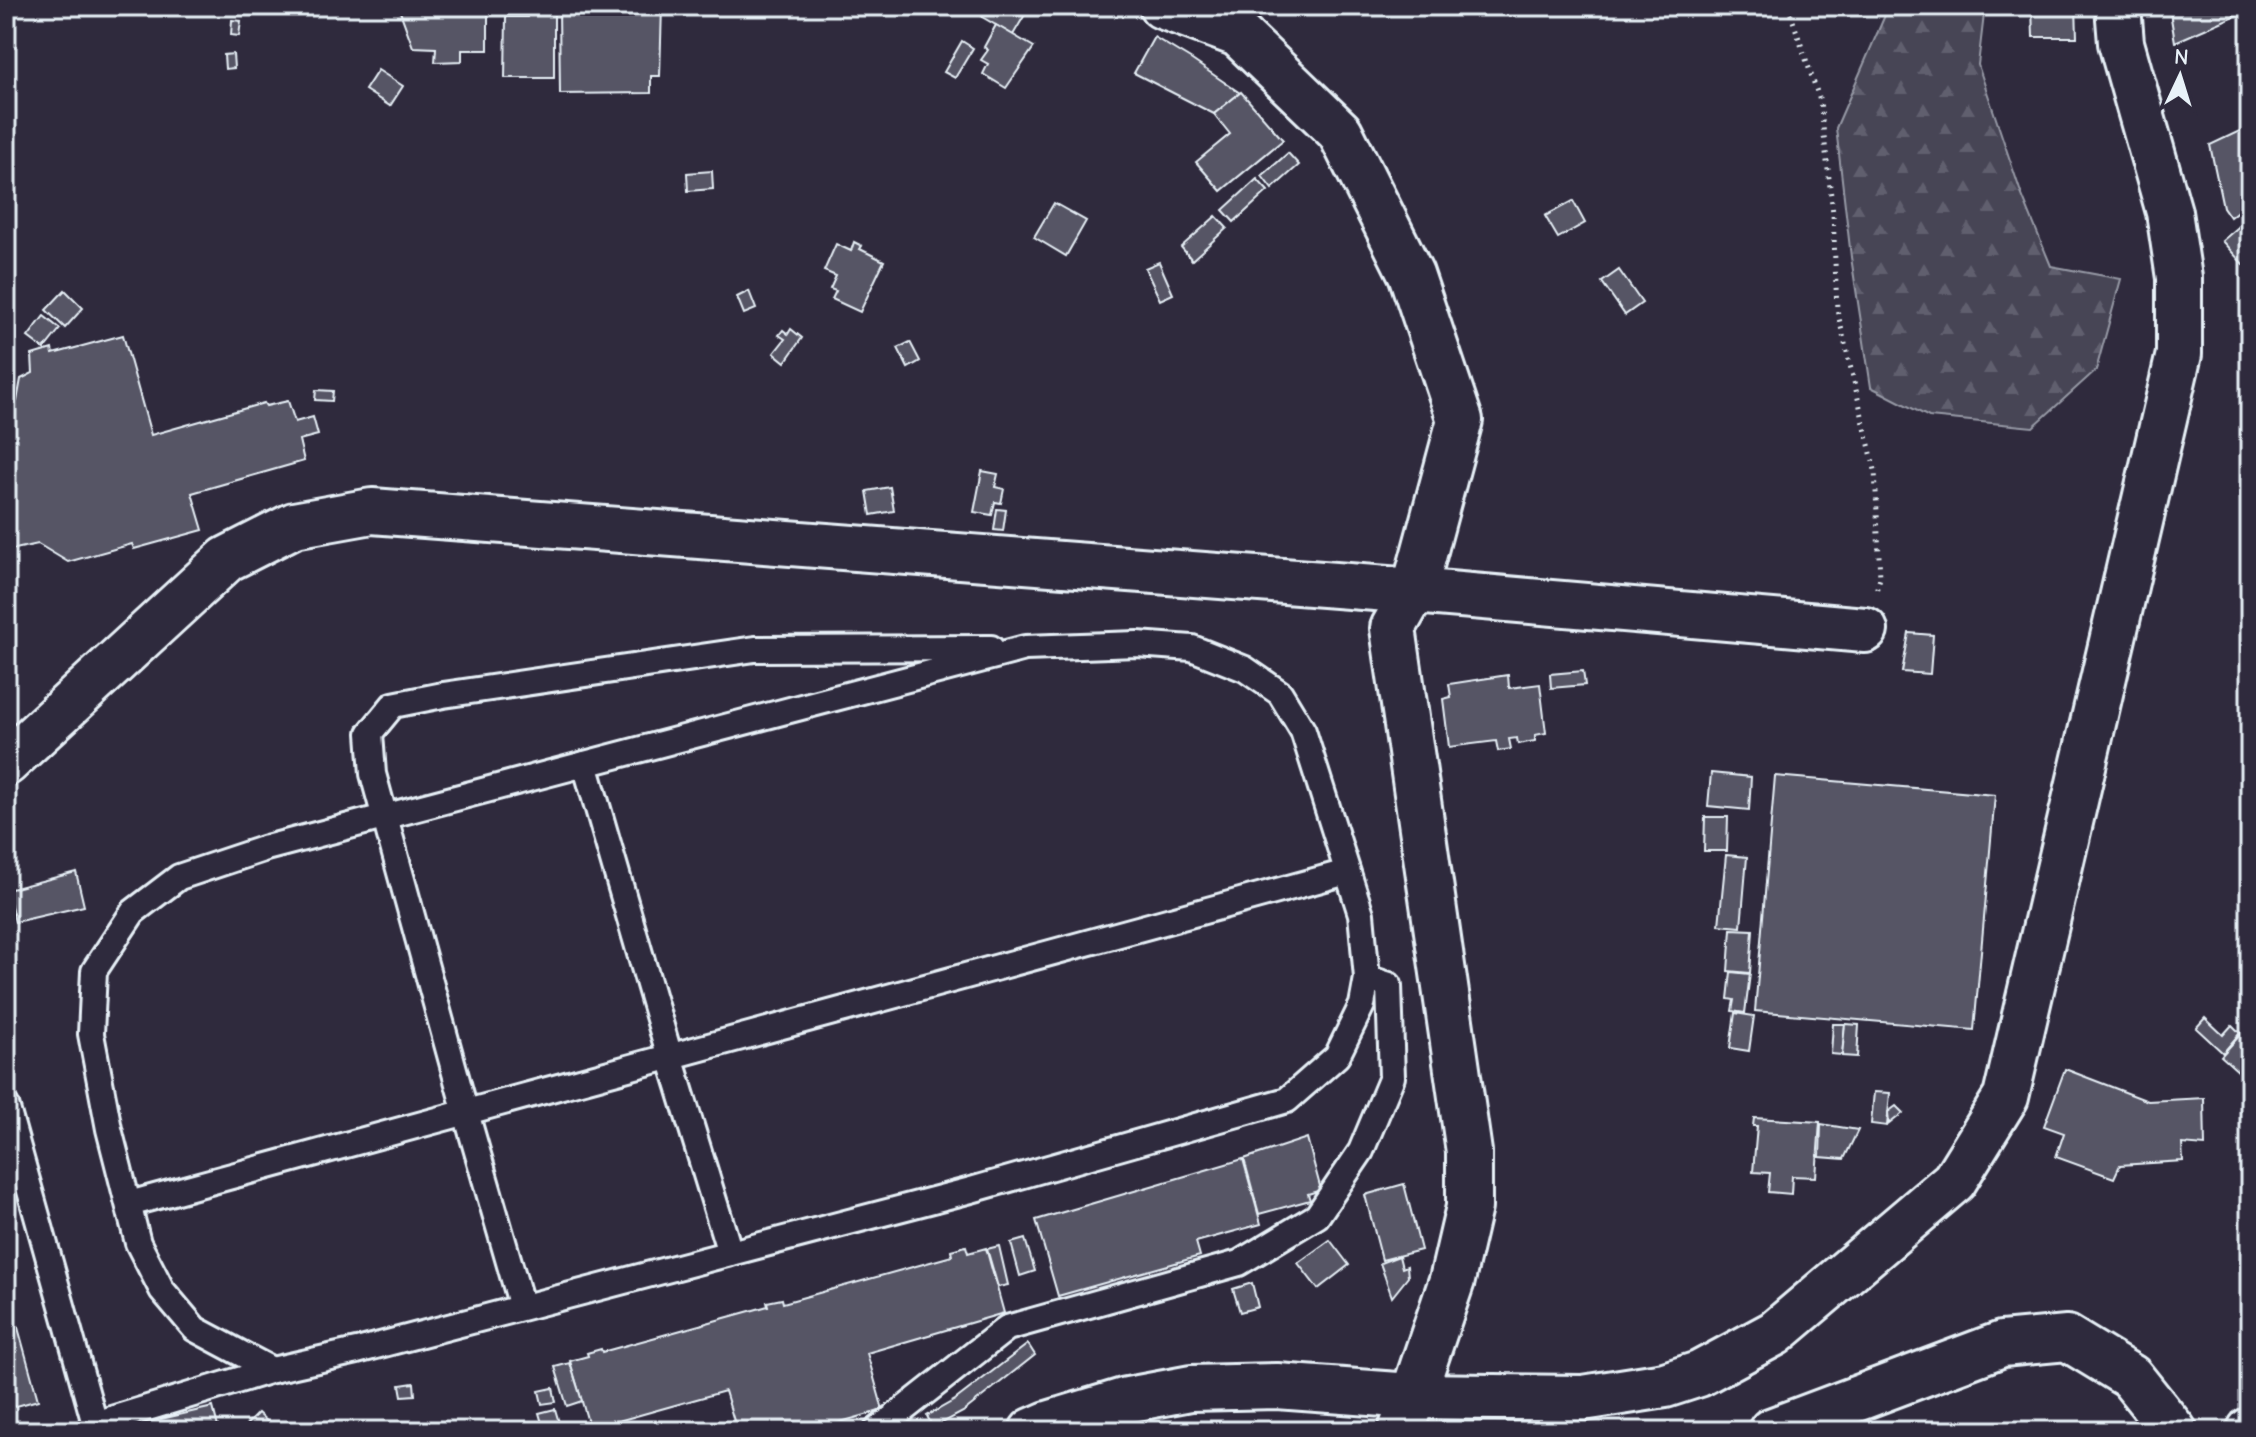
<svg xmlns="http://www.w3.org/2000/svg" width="2256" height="1437" font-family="'Comic Neue',sans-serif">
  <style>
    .forest { fill: url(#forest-firs); stroke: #979aa6; stroke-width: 2 }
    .building { fill: #575565; stroke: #e8f1f8; stroke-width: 2 }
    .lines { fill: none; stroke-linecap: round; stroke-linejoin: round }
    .service-casing { stroke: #e8f1f8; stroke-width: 30 }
    .minor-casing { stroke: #e8f1f8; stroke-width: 50 }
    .tertiary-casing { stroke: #e8f1f8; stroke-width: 50 }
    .path { stroke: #e8f1f8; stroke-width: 5; stroke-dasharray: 2 6; stroke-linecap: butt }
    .service { stroke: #2f2a3d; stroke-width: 24 }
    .minor { stroke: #2f2a3d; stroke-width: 44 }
    .tertiary { stroke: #2f2a3d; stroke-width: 44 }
  </style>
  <defs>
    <pattern id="forest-firs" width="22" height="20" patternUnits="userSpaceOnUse" patternTransform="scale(2)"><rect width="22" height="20" fill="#464455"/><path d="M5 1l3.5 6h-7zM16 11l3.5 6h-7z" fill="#615f6e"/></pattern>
  </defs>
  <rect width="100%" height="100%" fill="#2f2a3d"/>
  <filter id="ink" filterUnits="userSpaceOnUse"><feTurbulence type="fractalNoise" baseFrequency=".0125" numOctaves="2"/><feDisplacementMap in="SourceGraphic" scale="16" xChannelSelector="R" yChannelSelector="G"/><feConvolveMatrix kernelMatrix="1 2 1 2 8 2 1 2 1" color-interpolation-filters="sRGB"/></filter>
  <g filter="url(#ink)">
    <polygon class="forest" points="1889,6 1985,6 1978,65 2021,193 2051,266 2121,279 2096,370 2033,427 1929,417 1871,387 1851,257 1836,128"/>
    <g class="building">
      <polygon points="398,6 488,6 488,50 462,50 462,61 435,62 436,48 413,47"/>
      <polygon points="527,6 554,6 554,78 505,78 506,17 527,17"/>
      <polygon points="559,6 662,6 660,76 651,76 651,93 560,94"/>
      <polygon points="989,6 1030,6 1013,35 982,17"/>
      <polygon points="2032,6 2076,6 2077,37 2033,37"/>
      <polygon points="2169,6 2233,6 2237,15 2175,42"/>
      <polygon points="232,20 241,21 239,36 231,35"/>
      <polygon points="996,25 1034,47 1006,88 983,74 988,64 981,60 988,50 984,47"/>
      <polygon points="1154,37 1192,60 1240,93 1214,114 1134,73"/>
      <polygon points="962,41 973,48 955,78 944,72"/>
      <polygon points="233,54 234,68 225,69 224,55"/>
      <polygon points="378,70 403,86 390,106 365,90"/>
      <polygon points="1241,92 1283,140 1221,191 1196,162 1230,134 1214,114"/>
      <polygon points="2250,126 2250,201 2230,217 2223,207 2210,145"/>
      <polygon points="1288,153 1299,165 1272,189 1262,176"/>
      <polygon points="712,171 713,189 688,191 687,173"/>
      <polygon points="1257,179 1268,191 1234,222 1223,210"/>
      <polygon points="1573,201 1585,223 1558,238 1545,216"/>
      <polygon points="1054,203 1086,221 1066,256 1034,237"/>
      <polygon points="1216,216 1227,228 1192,260 1181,247"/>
      <polygon points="2250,217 2250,272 2222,241"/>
      <polygon points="854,242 862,246 860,249 884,261 860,312 832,299 836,291 830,289 836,276 824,271 836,244 851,251"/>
      <polygon points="1159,262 1173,294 1160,300 1145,268"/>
      <polygon points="1619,270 1642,303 1625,315 1602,282"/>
      <polygon points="65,290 83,308 65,328 46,310"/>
      <polygon points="749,291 756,309 744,314 737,297"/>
      <polygon points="44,316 60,329 44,349 28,337"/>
      <polygon points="791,329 802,338 785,362 774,353 785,339 779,335 783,330 788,334"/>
      <polygon points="123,335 151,435 264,403 266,406 288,401 295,422 313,417 318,435 299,440 304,461 192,493 203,530 134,549 132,544 68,562 38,544 6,551 6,405 17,401 21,379 33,373 32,355 52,349 53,354"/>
      <polygon points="910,342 920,361 908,368 898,348"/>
      <polygon points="316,390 333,391 332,401 315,400"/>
      <polygon points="982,471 998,474 995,487 1004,489 1001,503 995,502 992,515 974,512"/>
      <polygon points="890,487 894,511 871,515 867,491"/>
      <polygon points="997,509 1006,510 1003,531 994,530"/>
      <polygon points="1909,633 1933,635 1930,674 1902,672"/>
      <polygon points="1583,671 1585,685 1551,688 1550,674"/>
      <polygon points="1508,675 1509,688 1540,684 1546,733 1535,735 1535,741 1518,744 1517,738 1509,739 1511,749 1498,751 1496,741 1449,747 1443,699 1451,697 1449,684"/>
      <polygon points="1711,773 1751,777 1749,810 1708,806"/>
      <polygon points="1775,776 1995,795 1974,1030 1755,1011"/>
      <polygon points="1705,817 1728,817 1727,851 1704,851"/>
      <polygon points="1726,855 1747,857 1741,927 1719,925"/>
      <polygon points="76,872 84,906 15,922 7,890"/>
      <polygon points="1731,929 1753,930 1750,973 1728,971"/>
      <polygon points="1731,972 1750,974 1745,1013 1732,1011 1734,1000 1728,999"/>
      <polygon points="1735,1013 1754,1016 1749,1051 1730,1048"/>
      <polygon points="2205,1018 2223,1035 2232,1025 2240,1033 2223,1053 2196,1028"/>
      <polygon points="1833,1024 1845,1024 1842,1055 1831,1054"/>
      <polygon points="1845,1024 1859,1025 1857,1057 1842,1056"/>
      <polygon points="2242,1033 2250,1040 2250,1082 2221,1056"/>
      <polygon points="2065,1069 2148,1101 2204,1098 2205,1146 2182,1144 2183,1161 2120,1165 2114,1178 2056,1157 2064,1133 2044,1126"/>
      <polygon points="1874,1092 1890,1093 1887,1126 1871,1124"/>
      <polygon points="1896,1106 1903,1113 1889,1124 1888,1112"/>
      <polygon points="1754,1118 1820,1122 1816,1177 1792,1176 1791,1194 1768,1192 1770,1173 1753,1172 1757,1126 1753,1126"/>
      <polygon points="1821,1124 1858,1130 1844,1159 1820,1157"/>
      <polygon points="1307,1138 1321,1190 1308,1194 1310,1200 1259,1214 1244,1159"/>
      <polygon points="1243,1159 1261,1224 1196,1242 1200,1256 1058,1296 1036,1220"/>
      <polygon points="1404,1184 1421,1250 1382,1260 1365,1195"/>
      <polygon points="1025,1239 1035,1271 1020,1276 1011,1243"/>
      <polygon points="1330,1240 1349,1265 1318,1289 1298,1263"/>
      <polygon points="966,1246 968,1253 986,1248 1004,1313 867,1353 883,1410 809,1431 737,1431 725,1391 590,1429 570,1361 588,1356 587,1353 601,1349 602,1352 768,1306 767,1302 782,1299 783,1303 952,1256 951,1250"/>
      <polygon points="999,1246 1008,1285 998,1287 987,1249"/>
      <polygon points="1399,1256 1402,1268 1407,1266 1408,1277 1392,1297 1380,1263"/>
      <polygon points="1252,1283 1258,1307 1240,1312 1233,1289"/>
      <polygon points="6,1284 38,1400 6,1409"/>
      <polygon points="1028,1344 1035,1355 963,1412 933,1428 927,1416 955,1400"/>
      <polygon points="570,1363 582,1401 567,1406 555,1367"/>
      <polygon points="414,1383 415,1395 402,1396 400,1385"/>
      <polygon points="553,1388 556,1402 542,1404 539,1391"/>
      <polygon points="213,1407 219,1431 146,1431 144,1423"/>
      <polygon points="555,1409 560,1426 544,1430 539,1413"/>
      <polygon points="258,1413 269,1423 261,1431 240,1431"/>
    </g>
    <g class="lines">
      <g class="service-casing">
        <g id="service">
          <polygon points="1137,644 1192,648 1245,669 1280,693 1303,731 1361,914 1367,978 1362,1005 1337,1056 1287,1100 971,1190 357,1351 272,1370 195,1329 162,1290 138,1243 109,1129 91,1034 94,971 133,912 179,877 266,848 1025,648"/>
          <polyline points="585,764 670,1057 730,1253"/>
          <polyline points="6,1105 97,1431"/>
          <polyline points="129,1204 1347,872"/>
          <polyline points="522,1307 466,1113 373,774 370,733 393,705 443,695 755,649 991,648"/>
          <polyline points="95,1424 272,1370"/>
          <polyline points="876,1431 1007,1328 1239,1263 1317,1216 1361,1151 1392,1077 1389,985 1367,978"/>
        </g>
      </g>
      <g class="minor-casing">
        <g id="minor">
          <polyline points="1162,6 1238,34 1340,132 1411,274 1460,420 1414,591 1393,628 1469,1152 1469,1207 1452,1280 1401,1431"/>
          <polyline points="6,763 227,559 294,525 372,511 1414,591 1865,630"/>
          <polyline points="1771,1431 2002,1344 2067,1338 2131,1377 2174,1431"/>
          <polyline points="2250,1431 2250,1430"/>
        </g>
      </g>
      <g class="tertiary-casing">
        <polyline id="tertiary" points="1032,1431 1048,1424 1127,1400 1191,1388 1277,1386 1411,1396 1583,1398 1665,1385 1699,1374 1775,1333 1954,1181 2006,1097 2179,354 2179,278 2169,212 2121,43 2118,6"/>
      </g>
      <polyline class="path" points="1788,6 1820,101 1833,213 1837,310 1875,470 1880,578 1876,591"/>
      <use href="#service" class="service"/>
      <use href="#minor" class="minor"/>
      <use href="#tertiary" class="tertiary"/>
    </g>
  </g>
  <rect width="2256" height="1437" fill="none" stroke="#2f2a3d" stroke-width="32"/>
  <rect x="16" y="16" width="2224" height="1405" fill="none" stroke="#e8f1f8" stroke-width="3" filter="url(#ink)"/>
  <g transform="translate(2180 76) rotate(4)" stroke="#2f2a3d" stroke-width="6" paint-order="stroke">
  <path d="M0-6L14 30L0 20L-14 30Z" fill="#e8f1f8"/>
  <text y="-12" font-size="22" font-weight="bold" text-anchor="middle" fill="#e8f1f8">N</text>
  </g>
</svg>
